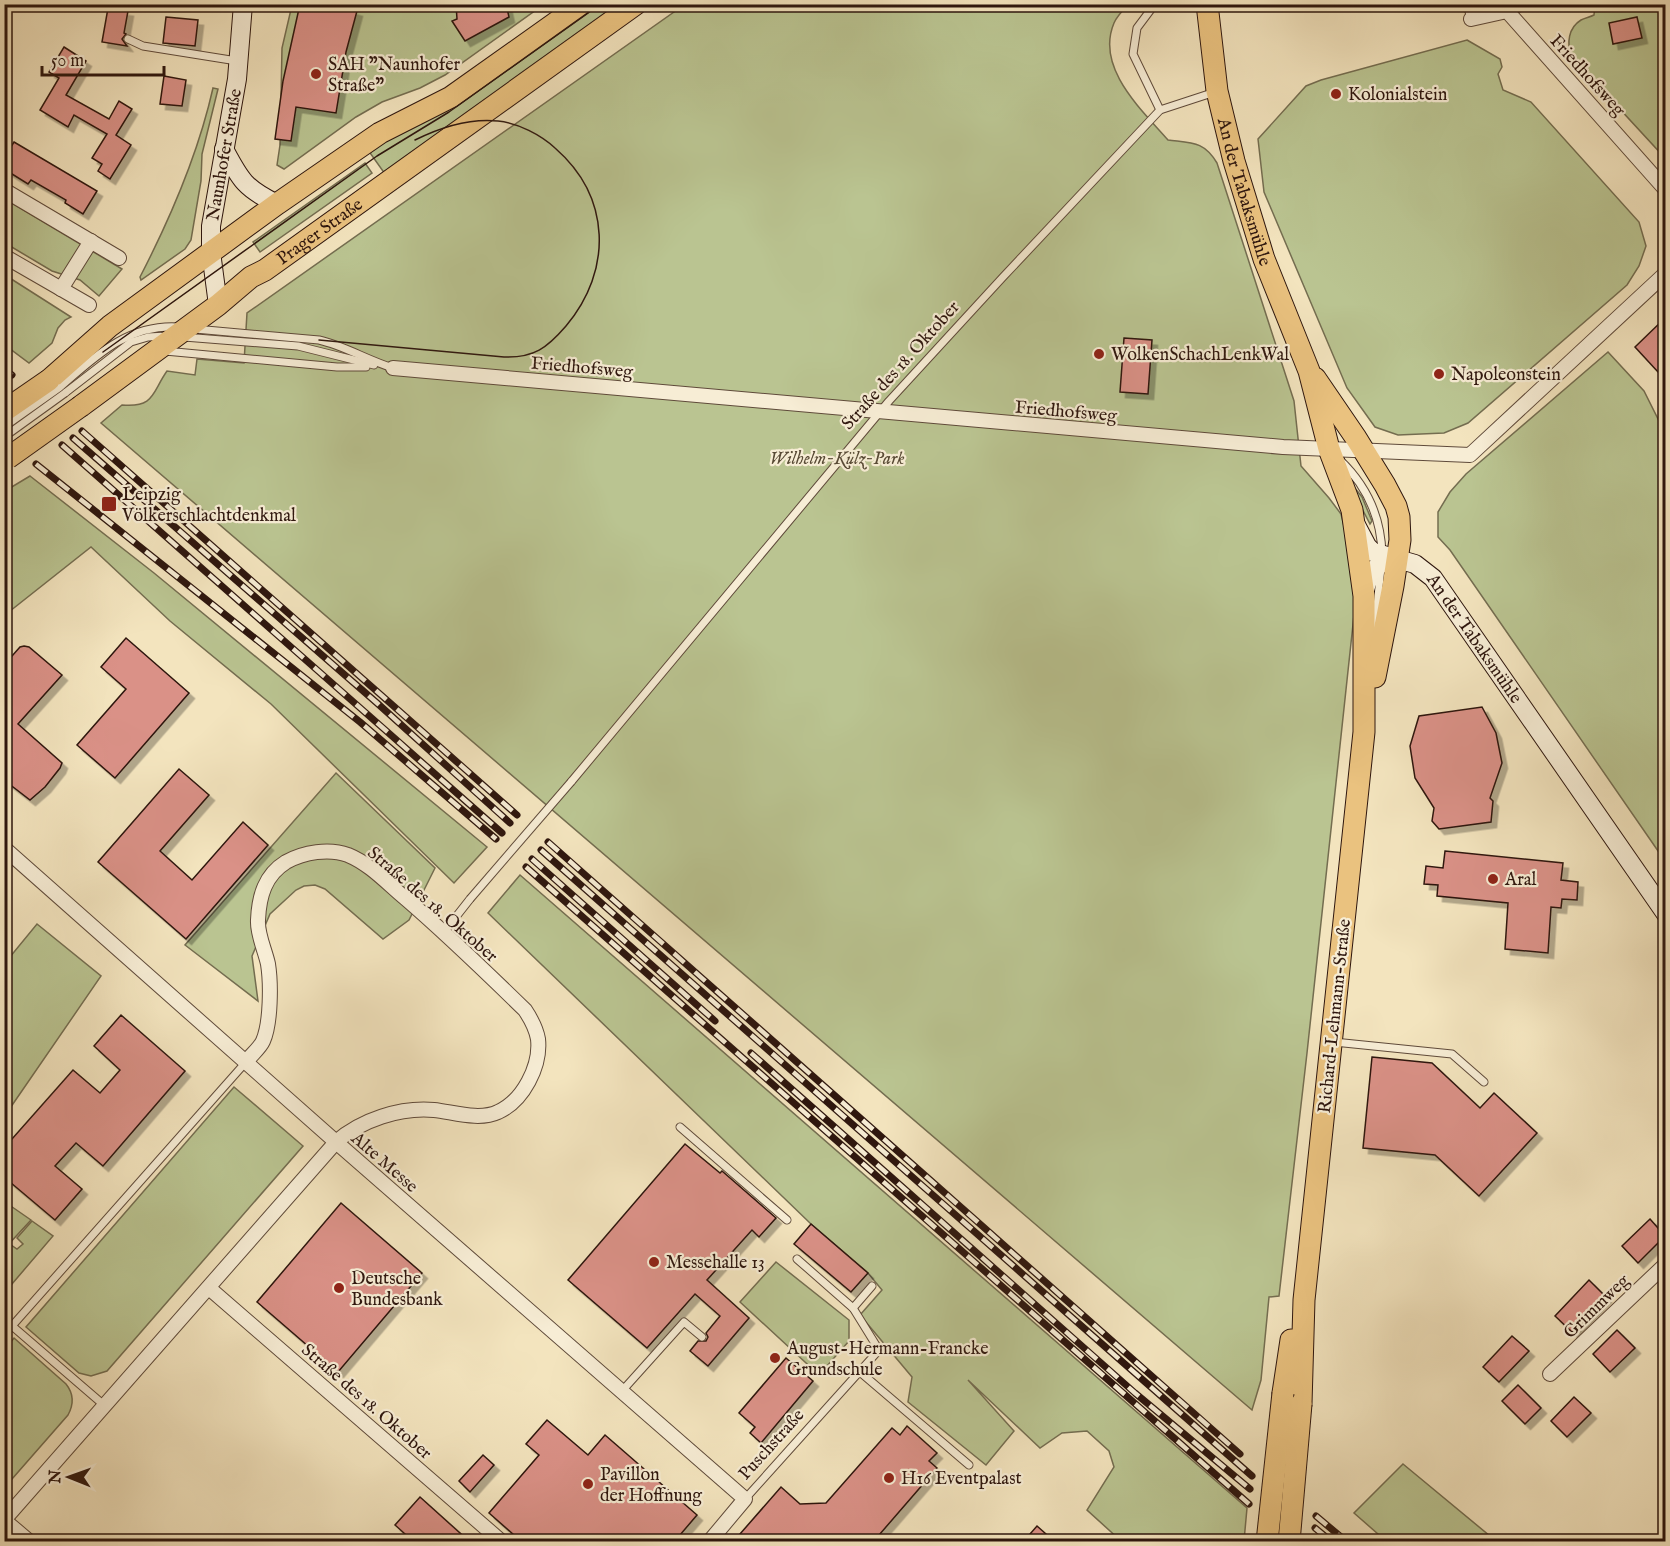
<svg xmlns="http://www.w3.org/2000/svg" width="1670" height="1546" font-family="'IM FELL English',serif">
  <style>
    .green { fill: #bac491; stroke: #746d50; stroke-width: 1.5 }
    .building { fill: #da9187; stroke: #2e160e; stroke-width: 1.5; filter: url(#shadow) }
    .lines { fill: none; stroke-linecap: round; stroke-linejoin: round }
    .service-casing { stroke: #5f4a3a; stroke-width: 9 }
    .minor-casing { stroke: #5f4a3a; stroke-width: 16 }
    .secondary-casing { stroke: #2e160e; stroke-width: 20 }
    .primary-casing { stroke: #2e160e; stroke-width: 23 }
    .service { stroke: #f7edd5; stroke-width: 7 }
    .minor { stroke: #f7edd5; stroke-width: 14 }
    .secondary { stroke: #f7edd5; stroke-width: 18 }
    .primary { stroke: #eac27f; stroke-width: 21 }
    .tram { stroke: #2e160e; stroke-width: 1.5 }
    .rail-casing { stroke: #2e160e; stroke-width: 7 }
    .rail { stroke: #f7edd5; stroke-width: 4.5; stroke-dasharray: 14; stroke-linecap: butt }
    .service-bridge-casing { stroke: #5f4a3a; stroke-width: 9; stroke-linecap: butt }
    .primary-bridge-casing { stroke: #2e160e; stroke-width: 23; stroke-linecap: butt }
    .service-bridge { stroke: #f7edd5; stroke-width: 7 }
    .primary-bridge { stroke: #eac27f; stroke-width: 21 }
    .poi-dot { fill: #8f2418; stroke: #f7edd5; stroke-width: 2 }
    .labels { text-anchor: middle; stroke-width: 4.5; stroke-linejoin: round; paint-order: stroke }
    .poi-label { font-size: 18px; fill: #2e160e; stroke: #f7edd5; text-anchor: start }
    .street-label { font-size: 18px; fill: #2e160e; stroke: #f7edd5 }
    .park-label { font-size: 18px; font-style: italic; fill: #584a35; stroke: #f7edd5 }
  </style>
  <defs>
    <filter id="shadow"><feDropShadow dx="5.5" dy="5.5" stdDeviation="0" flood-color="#0004"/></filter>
  </defs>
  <rect width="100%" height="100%" fill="#f3e4be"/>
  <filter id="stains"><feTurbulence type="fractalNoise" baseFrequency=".00333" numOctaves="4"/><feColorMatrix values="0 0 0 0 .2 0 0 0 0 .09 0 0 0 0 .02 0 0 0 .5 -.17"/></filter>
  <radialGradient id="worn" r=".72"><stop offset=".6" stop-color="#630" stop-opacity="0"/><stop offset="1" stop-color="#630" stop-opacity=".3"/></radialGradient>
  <g class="green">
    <polygon points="292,5 543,5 445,75 420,88 382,102 356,117 284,169 277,165 280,145 282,48"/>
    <polygon points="596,5 622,5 385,174 368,150 472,93"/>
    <path d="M684 5H1128C1123 10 1117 16 1114 23 1095 68 1142 110 1168 140 1192 143 1204 141 1217 163L1294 401 1301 466 1329 498 1341 514 1348 542 1354 584V615L1307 1053 1279 1296 1269 1297 1261 1380 1252 1410 101 423 122 405C155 408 152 392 167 371L195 375 197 359 244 363 247 313Z"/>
    <path d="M1595 5H1665V158L1571 56C1567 43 1568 28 1581 20 1585 18 1590 17 1594 15Z"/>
    <polygon points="1467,40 1500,59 1502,67 1498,74 1503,90 1531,102 1639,222 1646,246 1639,266 1627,285 1468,423 1444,433 1398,435 1375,427 1347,388 1264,192 1258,139 1306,86 1321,80"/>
    <path d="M213 88 218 89 202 154 201 181 191 240 185 249 141 280 140 277C171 217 198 155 213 88Z"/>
    <polygon points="365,163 372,173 260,252 253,242"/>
    <polygon points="5,199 122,269 99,296 80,280 52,271 5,243"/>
    <polygon points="5,275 71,317 65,320 58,328 52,343 29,363 5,345"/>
    <polygon points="1608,352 1644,391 1665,433 1665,861 1450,550 1438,537 1438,512 1450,492 1466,474"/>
    <polygon points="30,476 154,573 487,847 454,883 271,704 170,621 91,547 5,615 5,491"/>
    <polygon points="1354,487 1362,497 1372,521 1370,524 1357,499"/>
    <polygon points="336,773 435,868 409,920 383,939 325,889 315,885 304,886 296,890 270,914 252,956 258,1001 185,945"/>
    <polygon points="520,875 1247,1508 1244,1541 1121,1541 1087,1510 1114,1467 1109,1451 1087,1431 1062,1433 1040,1448 968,1380 1014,1431 986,1465 908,1402 912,1377 860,1315 882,1290 868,1273 811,1224 488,913"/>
    <polygon points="37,924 101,976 6,1114 5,963"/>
    <polygon points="234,1087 303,1146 107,1371 91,1376 79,1373 26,1327"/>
    <polygon points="5,1202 31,1220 6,1247 4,1246"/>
    <polygon points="32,1221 53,1236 6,1291 5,1249 6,1251 11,1245 17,1249 23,1244 17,1238"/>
    <polygon points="776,1262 849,1320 849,1341 819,1375 740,1302"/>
    <path d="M14 1338 66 1384C74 1394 74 1404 68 1415L5 1487V1349Z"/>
    <polygon points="1403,1464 1496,1541 1386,1541 1354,1513"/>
  </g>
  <g class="building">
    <polygon points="300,4 332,4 357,11 346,52 336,113 296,107 291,141 275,139 283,81"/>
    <polygon points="456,4 506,4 509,17 465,41 452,21 457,19"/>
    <polygon points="108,8 128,11 124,33 126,34 122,39 127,46 102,42"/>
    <polygon points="166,17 198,20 195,46 163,43"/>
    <polygon points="1637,17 1642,38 1613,44 1609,23"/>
    <polygon points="64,47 86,61 66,95 109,119 119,101 132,109 116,135 131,145 110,179 98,171 102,164 92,158 107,134 74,115 68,127 40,110 59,78 49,72"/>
    <polygon points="164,76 186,80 182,106 160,104"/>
    <polygon points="14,142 97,191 83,214 65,203 66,200 31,180 28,184 4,169 4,158"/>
    <polygon points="1665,318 1665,364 1658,372 1635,347"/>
    <polygon points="1124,338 1152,340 1148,394 1120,392"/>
    <polygon points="126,638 189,693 115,778 77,745 126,689 101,667"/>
    <polygon points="24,646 29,647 62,675 18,724 62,763 60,768 45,787 30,800 4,780 4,665 20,647"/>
    <polygon points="1482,707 1496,733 1502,763 1490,798 1493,801 1491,822 1439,829 1432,821 1434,808 1415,778 1410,746 1419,716"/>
    <polygon points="179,769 209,795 160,851 192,880 243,822 268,845 186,939 98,862"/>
    <polygon points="1445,851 1563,863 1561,880 1578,882 1577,900 1562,899 1561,908 1551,907 1548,953 1505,949 1508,903 1437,896 1438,885 1424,884 1426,866 1443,868"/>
    <polygon points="121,1015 185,1071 103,1166 76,1143 55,1166 82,1189 55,1220 4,1177 4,1148 73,1070 100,1093 120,1070 94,1046"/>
    <polygon points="1372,1057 1432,1063 1480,1108 1494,1093 1537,1133 1479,1196 1435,1155 1363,1148"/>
    <polygon points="685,1144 720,1173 722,1171 776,1218 759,1237 752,1230 707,1280 749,1318 708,1366 690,1351 698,1341 706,1341 708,1337 706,1333 720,1316 695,1294 647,1348 568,1280"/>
    <polygon points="341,1203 422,1273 338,1372 257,1302"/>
    <polygon points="1650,1219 1665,1236 1638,1263 1622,1246"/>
    <polygon points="811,1224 868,1273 851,1292 794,1244"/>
    <polygon points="1589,1280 1606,1297 1572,1332 1555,1316"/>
    <polygon points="1617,1330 1635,1348 1610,1372 1593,1354"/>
    <polygon points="1512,1336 1529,1351 1499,1382 1483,1367"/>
    <polygon points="786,1358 813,1381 761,1443 750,1433 755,1427 739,1413"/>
    <polygon points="1518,1385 1541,1408 1525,1424 1502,1401"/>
    <polygon points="1574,1397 1591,1413 1567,1437 1551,1421"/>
    <polygon points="547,1420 588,1455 605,1435 697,1515 674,1542 522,1542 489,1513 539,1455 526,1444"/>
    <polygon points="907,1426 937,1453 929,1461 937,1468 873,1542 748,1542 740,1534 781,1487 800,1504 826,1503 892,1428 900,1435"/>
    <polygon points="483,1455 494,1465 470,1492 459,1481"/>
    <polygon points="420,1497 470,1542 414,1542 395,1525"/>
    <polygon points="1037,1526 1055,1542 1023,1542"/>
  </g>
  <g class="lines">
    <g class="service-casing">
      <g id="service">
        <polyline points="1155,4 1137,28 1133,54 1160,110"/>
        <polyline points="1467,4 1471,19"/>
        <polyline points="1507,11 1536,4"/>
        <polyline points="128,39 143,46 237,61"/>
        <path d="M195 329 319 340C345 346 367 360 393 368"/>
        <polyline points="184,337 298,346 374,365"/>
        <polyline points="165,351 337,367 366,367"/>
        <path d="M59 388C95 357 127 324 178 327"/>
        <polyline points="65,393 131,342 148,337 167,336"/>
        <path d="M1340 460C1367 486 1381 517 1382 554"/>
        <polyline points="1375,625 1381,568"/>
        <polyline points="571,782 889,401 1003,277 1160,110 1215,92"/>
        <polyline points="444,932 470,899"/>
        <polyline points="1334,1042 1452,1054 1484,1082"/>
        <polyline points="680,1127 787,1220"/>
        <polyline points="853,1308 872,1286"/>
        <polyline points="4,1319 105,1406"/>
        <polyline points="4,1335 246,1062"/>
        <polyline points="860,1372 969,1465"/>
        <polyline points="622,1391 684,1322 702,1337"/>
        <polyline points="745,1499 879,1350 853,1308 797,1259"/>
      </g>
    </g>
    <g class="minor-casing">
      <g id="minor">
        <polyline points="1471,19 1507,11 1666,190"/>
        <polyline points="4,190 119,258"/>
        <polyline points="4,256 89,305"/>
        <polyline points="61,289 91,241"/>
        <polyline points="393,368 1283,447 1470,455 1666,273"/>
        <polyline points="4,848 336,1142 745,1499 709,1542"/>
        <polyline points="209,1288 502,1542"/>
        <polyline points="1550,1374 1666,1264"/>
        <path d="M4 1520 336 1142C361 1120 400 1107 434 1110 453 1112 479 1121 498 1112 523 1101 541 1066 538 1039 536 1028 531 1019 525 1010 486 972 447 934 405 898 387 883 370 864 348 855 329 848 304 852 286 862 265 875 259 896 258 920 257 934 265 950 268 964 271 983 271 1023 263 1041 260 1048 251 1055 246 1062"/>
        <polyline points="4,1520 30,1542"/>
      </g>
    </g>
    <g class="secondary-casing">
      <g id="secondary">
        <path d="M224 149C240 179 244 188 277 204"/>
        <path id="s1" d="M218 305 211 252V226L237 79 243 4"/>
        <path id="s2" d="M1356 525 1367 546 1373 552 1415 564 1433 578 1666 914"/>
        <path d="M1364 596C1366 579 1377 558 1397 559"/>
      </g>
    </g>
    <g class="primary-casing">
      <g id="primary">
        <path id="s3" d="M1207 4 1217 91 1234 161 1264 259 1309 371 1329 449 1352 510 1364 596V732L1304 1300 1301 1404"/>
        <polyline points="1315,378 1356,438 1385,485 1396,506 1399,517 1400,540 1393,586 1375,677"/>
        <polyline points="49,380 110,326 277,204 380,133 451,97 582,4"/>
        <path id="s4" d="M81 406 218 305 251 277 265 270 636 4"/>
        <polyline points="1283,1393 1291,1340"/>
      </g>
    </g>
    <use href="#service" class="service"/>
    <use href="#minor" class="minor"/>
    <use href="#secondary" class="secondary"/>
    <use href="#primary" class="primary"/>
    <g class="tram">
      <path d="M319 340 504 357C534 358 547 348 566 326 613 270 611 197 555 148 541 135 518 123 498 121 469 118 441 127 415 140"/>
      <polyline points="103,352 377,156 449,112 600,4"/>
    </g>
    <g class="rail-casing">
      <g id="rail">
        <polyline points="4,369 12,375"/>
        <polyline points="82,431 517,815"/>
        <polyline points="73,438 377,703 510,823"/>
        <polyline points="62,445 502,833"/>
        <polyline points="36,464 360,722 496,839"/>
        <polyline points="548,842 1240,1454"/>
        <polyline points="541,850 1252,1476"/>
        <polyline points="532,859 715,1021"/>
        <polyline points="526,867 1249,1504"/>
        <polyline points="751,1053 1135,1393 1250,1489"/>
        <polyline points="1316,1516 1347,1542"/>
        <polyline points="1315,1528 1332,1542"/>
      </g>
    </g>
    <use href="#rail" class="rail"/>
    <g class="service-bridge-casing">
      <g id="service-bridge">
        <polyline points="4,427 59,388"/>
        <polyline points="4,437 65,393"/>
        <polyline points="470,899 571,782"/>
      </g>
    </g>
    <g class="primary-bridge-casing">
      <g id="primary-bridge">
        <polyline points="4,411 49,380"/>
        <polyline points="8,458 81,406"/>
        <polyline points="1267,1542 1283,1393"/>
        <polyline points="1289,1542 1301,1404"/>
      </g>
    </g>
    <use href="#service-bridge" class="service-bridge"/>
    <use href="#primary-bridge" class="primary-bridge"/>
  </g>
  <g class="poi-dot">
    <circle cx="316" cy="74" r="6"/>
    <circle cx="1336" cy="94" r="6"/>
    <circle cx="1099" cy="354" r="6"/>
    <circle cx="1439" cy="374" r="6"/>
    <rect x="101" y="496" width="16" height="16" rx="3"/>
    <circle cx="1493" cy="879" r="6"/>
    <circle cx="654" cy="1262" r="6"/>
    <circle cx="339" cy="1288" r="6"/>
    <circle cx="775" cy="1358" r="6"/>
    <circle cx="889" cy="1478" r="6"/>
    <circle cx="588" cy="1484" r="6"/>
  </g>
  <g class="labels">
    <g class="poi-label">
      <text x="328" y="70">SAH "Naunhofer<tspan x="328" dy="21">Straße"</tspan></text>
      <text x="1348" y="100">Kolonialstein</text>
      <text x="1111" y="360">WolkenSchachLenkWal</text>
      <text x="1451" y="380">Napoleonstein</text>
      <text x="122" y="500">Leipzig<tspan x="122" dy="21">Völkerschlachtdenkmal</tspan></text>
      <text x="1505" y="885">Aral</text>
      <text x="666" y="1268">Messehalle 13</text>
      <text x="351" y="1284">Deutsche<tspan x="351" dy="21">Bundesbank</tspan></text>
      <text x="787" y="1354">August-Hermann-Francke<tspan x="787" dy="21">Grundschule</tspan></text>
      <text x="600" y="1480">Pavillon<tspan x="600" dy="21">der Hoffnung</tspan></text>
      <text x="901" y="1484">H16 Eventpalast</text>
    </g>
    <g class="street-label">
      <text transform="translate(1588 75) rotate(48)" y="6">Friedhofsweg</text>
      <text dy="6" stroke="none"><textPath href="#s1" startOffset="152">Naunhofer Straße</textPath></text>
      <text dy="6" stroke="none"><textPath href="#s3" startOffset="192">An der Tabaksmühle</textPath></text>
      <text dy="6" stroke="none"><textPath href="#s4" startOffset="296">Prager Straße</textPath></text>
      <text transform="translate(900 365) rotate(-48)" y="6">Straße des 18. Oktober</text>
      <text transform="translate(582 367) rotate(5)" y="6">Friedhofsweg</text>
      <text transform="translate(1066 411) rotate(5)" y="6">Friedhofsweg</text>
      <text dy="6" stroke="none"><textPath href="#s2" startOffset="172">An der Tabaksmühle</textPath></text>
      <text transform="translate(433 904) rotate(41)" y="6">Straße des 18. Oktober</text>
      <text transform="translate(1334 1016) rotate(-84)" y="6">Richard-Lehmann-Straße</text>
      <text transform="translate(385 1162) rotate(41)" y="6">Alte Messe</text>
      <text transform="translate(1596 1306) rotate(-44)" y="6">Grimmweg</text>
      <text transform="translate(367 1401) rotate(41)" y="6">Straße des 18. Oktober</text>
      <text transform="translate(771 1444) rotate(-48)" y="6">Puschstraße</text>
    </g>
    <g class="park-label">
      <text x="837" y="464">Wilhelm-Külz-Park</text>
    </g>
  </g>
  <rect width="1670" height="1546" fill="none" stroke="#f3e4be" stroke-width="24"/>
  <rect x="6" y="6" width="1658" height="1534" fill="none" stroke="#2e160e" stroke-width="3"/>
  <rect x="12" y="12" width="1646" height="1522" fill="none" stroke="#2e160e" stroke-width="1.5"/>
  <g transform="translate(69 1477) rotate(271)" stroke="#f7edd5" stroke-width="4.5" paint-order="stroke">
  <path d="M0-4.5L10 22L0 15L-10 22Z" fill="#2e160e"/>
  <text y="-9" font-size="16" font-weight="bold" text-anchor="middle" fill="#2e160e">N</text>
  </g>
  <path d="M42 66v9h122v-9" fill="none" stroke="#2e160e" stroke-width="3"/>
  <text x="51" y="66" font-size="18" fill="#2e160e" stroke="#f7edd5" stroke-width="4.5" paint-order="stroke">50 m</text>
  <rect width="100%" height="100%" filter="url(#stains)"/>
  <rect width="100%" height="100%" fill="url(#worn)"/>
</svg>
